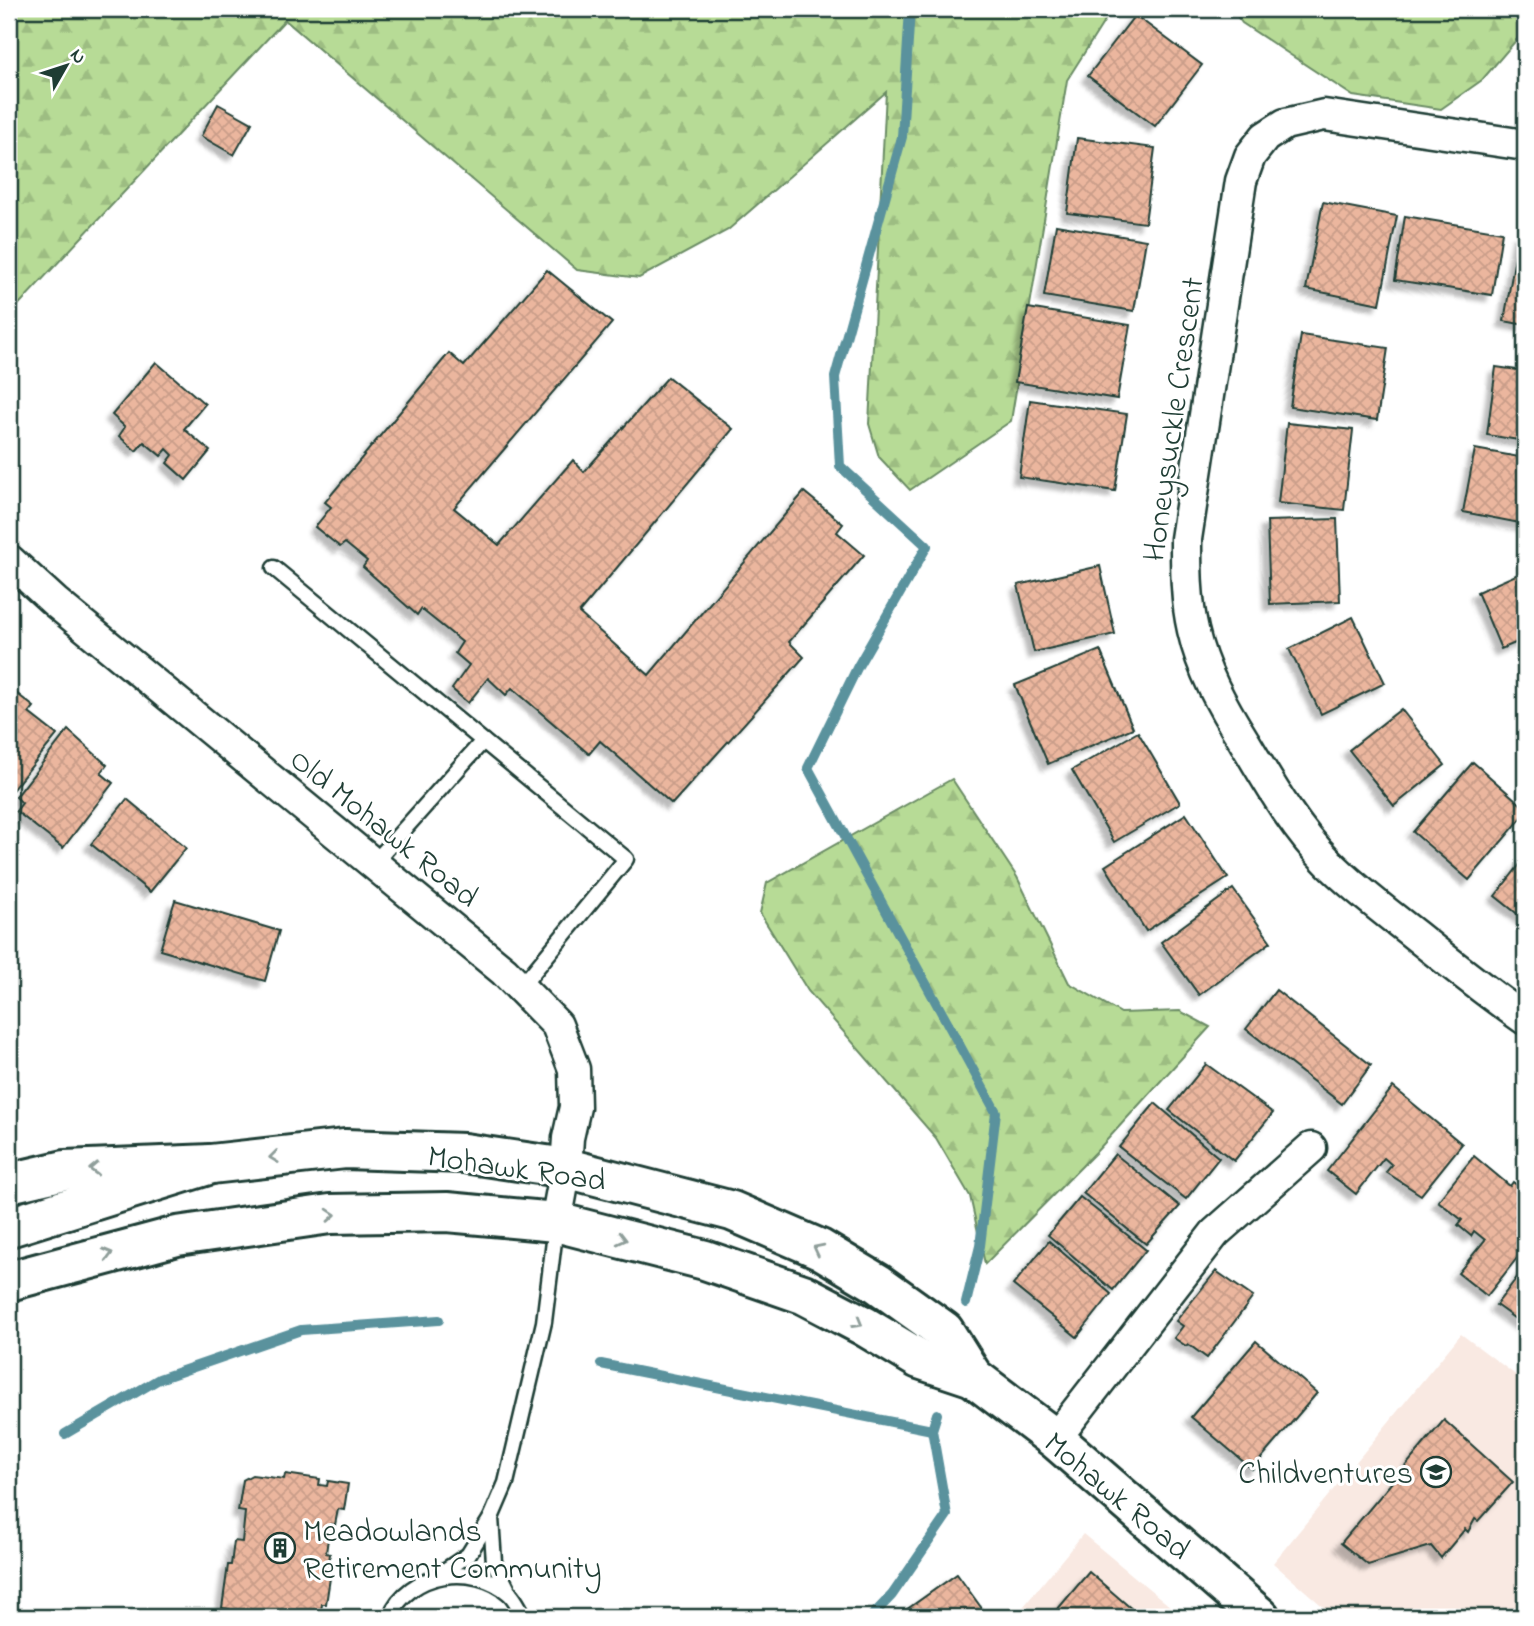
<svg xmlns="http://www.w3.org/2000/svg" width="1534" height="1626" font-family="'Indie Flower',sans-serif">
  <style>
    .built { fill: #f9e9e2 }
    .forest { fill: url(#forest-firs); stroke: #6b8c65; stroke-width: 2 }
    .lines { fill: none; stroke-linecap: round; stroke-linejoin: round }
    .stream { stroke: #5a929d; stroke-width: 10 }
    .building { fill: url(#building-cross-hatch); stroke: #1f3d34; stroke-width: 2; filter: url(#shadow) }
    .service-casing { stroke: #1f3d34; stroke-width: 19 }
    .minor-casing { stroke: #1f3d34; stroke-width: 35 }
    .secondary-casing { stroke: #1f3d34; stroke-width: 44 }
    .motorway-casing { stroke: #1f3d34; stroke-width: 44 }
    .service { stroke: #fff; stroke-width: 14 }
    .minor { stroke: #fff; stroke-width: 30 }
    .secondary { stroke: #fff; stroke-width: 38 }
    .motorway { stroke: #fff; stroke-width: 38 }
    .oneway { stroke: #8f9e9a }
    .labels { text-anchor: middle; stroke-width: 6; stroke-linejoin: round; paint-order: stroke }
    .street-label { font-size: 32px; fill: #1f3d34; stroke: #fff }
    .poi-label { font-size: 32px; fill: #1f3d34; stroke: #fff; text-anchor: end }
  </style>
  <defs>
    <pattern id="forest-firs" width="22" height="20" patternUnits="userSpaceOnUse" patternTransform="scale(1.75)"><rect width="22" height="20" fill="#b7db96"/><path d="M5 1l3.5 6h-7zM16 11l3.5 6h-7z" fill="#9dbd82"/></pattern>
    <pattern id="building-cross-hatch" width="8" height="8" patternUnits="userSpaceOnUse" patternTransform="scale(1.75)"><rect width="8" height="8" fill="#ebb69e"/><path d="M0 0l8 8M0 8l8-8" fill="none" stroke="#c99d89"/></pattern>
    <filter id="shadow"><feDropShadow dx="-6" dy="6" stdDeviation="2" flood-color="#0004"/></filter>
  </defs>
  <rect width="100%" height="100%" fill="#fff"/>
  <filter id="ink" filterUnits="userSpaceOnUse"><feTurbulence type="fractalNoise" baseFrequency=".0143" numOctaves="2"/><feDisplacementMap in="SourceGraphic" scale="14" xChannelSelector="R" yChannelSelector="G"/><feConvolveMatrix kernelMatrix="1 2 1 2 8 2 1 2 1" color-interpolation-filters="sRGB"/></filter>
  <g filter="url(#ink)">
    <g class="built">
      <polygon points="1461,1334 1525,1382 1525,1617 1335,1617 1273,1563"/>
      <polygon points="1083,1534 1183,1617 1015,1617"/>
    </g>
    <g class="forest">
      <polygon points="9,9 1112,9 1067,80 1011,421 910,490 879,457 869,424 886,92 728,230 639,278 577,270 285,20 9,315"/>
      <polygon points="1232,9 1525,9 1525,30 1482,80 1441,109 1353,96 1242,23"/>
      <polygon points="952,779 1017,877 1069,983 1121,1013 1180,1011 1210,1027 1096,1152 985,1264 970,1196 936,1138 808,991 760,913 767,883"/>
    </g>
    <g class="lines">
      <g class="stream">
        <polyline points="910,9 902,137 835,377 840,466 927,546 858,666 808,768 996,1112 980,1246 966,1303"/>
        <polyline points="601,1364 932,1430"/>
        <polyline points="65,1434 159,1379 301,1330 439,1320"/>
        <polyline points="871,1617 892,1595 947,1515 932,1430 937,1414"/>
      </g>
    </g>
    <g class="building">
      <polygon points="1135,15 1202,65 1155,126 1088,76"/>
      <polygon points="218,104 252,123 234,155 201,136"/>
      <polygon points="1077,138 1155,148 1145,223 1067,213"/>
      <polygon points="1323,202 1397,216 1380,304 1306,289"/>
      <polygon points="1405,216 1502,232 1492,295 1395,280"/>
      <polygon points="1056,225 1146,240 1134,311 1044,296"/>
      <polygon points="1519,234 1525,235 1525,325 1504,321"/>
      <polygon points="547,270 612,323 454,508 499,545 573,460 584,472 668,377 733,429 579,613 649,675 804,492 843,524 837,532 864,555 789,642 804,657 672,804 600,741 589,754 512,688 506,695 488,678 468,703 452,689 469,665 455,653 462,642 421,609 417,615 363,567 367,561 345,543 340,547 315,527 331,507 325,502 449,353 464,366"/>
      <polygon points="1028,308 1130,325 1117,399 1015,382"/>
      <polygon points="1301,335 1388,348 1377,420 1290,407"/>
      <polygon points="156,362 205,404 184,429 210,451 186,480 167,463 173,455 167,449 161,456 144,442 136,451 119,436 125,427 112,415"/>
      <polygon points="1496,367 1525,371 1525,441 1487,435"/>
      <polygon points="1030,400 1127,414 1115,491 1019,477"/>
      <polygon points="1287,423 1353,430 1344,510 1278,503"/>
      <polygon points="1475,449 1525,458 1525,524 1463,512"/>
      <polygon points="1337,519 1340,601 1270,604 1267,521"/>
      <polygon points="1100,566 1115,634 1034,652 1018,585"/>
      <polygon points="1525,571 1525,639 1501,649 1477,592"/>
      <polygon points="1353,617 1385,683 1321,714 1289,649"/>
      <polygon points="1100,650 1133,728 1048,764 1015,685"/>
      <polygon points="11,689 34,707 29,713 57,735 9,794 9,692"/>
      <polygon points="1401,709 1445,765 1394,806 1349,750"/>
      <polygon points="68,730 107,765 101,773 113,783 63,848 16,811 22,803 16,797"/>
      <polygon points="1138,732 1180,803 1114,842 1072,770"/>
      <polygon points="1473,762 1525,808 1525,814 1469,880 1413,832"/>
      <polygon points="127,799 186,848 150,892 91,844"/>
      <polygon points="1186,814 1228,878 1146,931 1105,866"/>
      <polygon points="1525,858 1525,920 1495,896"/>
      <polygon points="1233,889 1271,942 1199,995 1161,942"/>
      <polygon points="175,900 279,931 265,981 160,950"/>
      <polygon points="1276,990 1371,1065 1342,1104 1246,1029"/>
      <polygon points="1206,1064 1273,1113 1234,1161 1169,1110"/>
      <polygon points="1393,1087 1462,1144 1421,1195 1386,1172 1392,1165 1384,1158 1356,1194 1327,1171"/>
      <polygon points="1155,1103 1219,1158 1186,1199 1119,1147"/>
      <polygon points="1115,1154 1180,1206 1146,1244 1083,1193"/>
      <polygon points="1474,1156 1510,1186 1513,1182 1525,1192 1525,1248 1487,1296 1458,1273 1485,1240 1474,1231 1471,1236 1458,1225 1462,1220 1438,1201"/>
      <polygon points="1080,1197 1146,1250 1113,1290 1048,1235"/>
      <polygon points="1049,1241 1111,1294 1077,1337 1013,1285"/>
      <polygon points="1525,1267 1525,1326 1496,1305"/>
      <polygon points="1216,1271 1253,1297 1207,1358 1188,1344 1186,1346 1174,1338 1183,1326 1176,1321"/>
      <polygon points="1256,1341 1317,1393 1252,1469 1191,1417"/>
      <polygon points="1444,1420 1513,1482 1478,1521 1475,1519 1468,1532 1465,1529 1441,1558 1431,1546 1368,1565 1341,1543"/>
      <polygon points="285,1474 320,1479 319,1485 327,1486 328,1481 348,1484 344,1510 338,1509 335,1525 330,1524 326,1553 330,1554 327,1577 330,1578 326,1604 322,1604 320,1617 228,1617 229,1609 222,1608 228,1565 231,1565 234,1541 242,1542 245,1512 238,1511 243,1480 252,1475 284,1479"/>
      <polygon points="1089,1572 1141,1617 1051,1617"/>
      <polygon points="957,1574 988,1617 896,1617"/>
    </g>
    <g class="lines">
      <g class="service-casing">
        <g id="service">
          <polyline points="274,568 626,859 521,987"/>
          <polyline points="374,863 483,741"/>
          <polyline points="491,1518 494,1562 510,1594"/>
          <polyline points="435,1577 468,1555 491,1518 506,1483 544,1322 556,1225"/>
          <path d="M390 1617C408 1571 474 1562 510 1594 516 1600 520 1610 525 1617"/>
        </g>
      </g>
      <g class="minor-casing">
        <g id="minor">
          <path d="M1525 145 1324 115 1285 124 1265 137 1250 156 1241 181 1186 539C1186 570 1186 600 1193 630 1202 670 1222 706 1244 741 1269 783 1294 828 1329 863 1355 889 1386 912 1415 935 1451 964 1487 993 1525 1019"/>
          <polyline points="9,560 55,602 504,971 557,1025 574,1069 575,1107 568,1138 566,1168 556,1222"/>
          <polyline points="1055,1439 1215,1233 1311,1148"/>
        </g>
      </g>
      <g class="secondary-casing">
        <g id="secondary">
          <polyline points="9,1227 211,1164 345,1149 464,1153 566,1168 732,1211 820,1249 877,1283 944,1331 973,1377"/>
          <polyline points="9,1281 177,1236 330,1214 447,1212 556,1222 705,1260 803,1294 864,1326 919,1359 973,1377 1055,1439 1260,1617"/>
        </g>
      </g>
      <g class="motorway-casing">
        <polyline id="motorway" points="9,1183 65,1170 211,1164"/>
      </g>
      <use href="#service" class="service"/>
      <use href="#minor" class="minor"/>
      <use href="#secondary" class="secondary"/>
      <use href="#motorway" class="motorway"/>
    </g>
    <defs><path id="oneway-chevron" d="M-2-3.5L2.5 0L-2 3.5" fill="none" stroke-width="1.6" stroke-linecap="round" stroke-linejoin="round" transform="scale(1.75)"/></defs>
    <g class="oneway">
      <use href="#oneway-chevron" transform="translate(274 1157) rotate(173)"/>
      <use href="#oneway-chevron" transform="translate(94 1169) rotate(178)"/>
      <use href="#oneway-chevron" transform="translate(331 1215) rotate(-4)"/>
      <use href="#oneway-chevron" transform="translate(622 1239) rotate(14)"/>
      <use href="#oneway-chevron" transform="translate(818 1249) rotate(-153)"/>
      <use href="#oneway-chevron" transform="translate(108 1254) rotate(-15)"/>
      <use href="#oneway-chevron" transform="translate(858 1323) rotate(30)"/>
    </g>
  </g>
  <defs>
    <g id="school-ring" transform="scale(1.575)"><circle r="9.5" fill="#fff" stroke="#1f3d34" stroke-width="1.5"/><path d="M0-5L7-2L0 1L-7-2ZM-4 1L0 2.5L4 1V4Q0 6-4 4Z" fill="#1f3d34"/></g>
    <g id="building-ring" transform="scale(1.575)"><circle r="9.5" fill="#fff" stroke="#1f3d34" stroke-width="1.5"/><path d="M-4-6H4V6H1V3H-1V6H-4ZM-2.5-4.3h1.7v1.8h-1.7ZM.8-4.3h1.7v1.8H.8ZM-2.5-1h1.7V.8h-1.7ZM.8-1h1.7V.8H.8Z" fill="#1f3d34"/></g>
  </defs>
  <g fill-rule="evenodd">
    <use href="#school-ring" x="1436" y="1472"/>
    <use href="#building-ring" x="280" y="1548"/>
  </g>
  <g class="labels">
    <g class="street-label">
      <text transform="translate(1172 419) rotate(-82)" y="11">Honeysuckle Crescent</text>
      <text transform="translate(385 827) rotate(39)" y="11">Old Mohawk Road</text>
      <text transform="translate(517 1167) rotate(8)" y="11">Mohawk Road</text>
      <text transform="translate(1118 1495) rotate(40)" y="11">Mohawk Road</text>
    </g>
    <g class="poi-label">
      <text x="1413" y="1483">Childventures</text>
      <text x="303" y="1541" text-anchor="start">Meadowlands<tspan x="303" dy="37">Retirement Community</tspan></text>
    </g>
  </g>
  <rect width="1534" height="1626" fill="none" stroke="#fff" stroke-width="35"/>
  <rect x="18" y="18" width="1499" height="1591" fill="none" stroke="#1f3d34" stroke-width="2.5" filter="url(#ink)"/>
  <g transform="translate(66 66) rotate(51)" stroke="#ffffff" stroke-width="5" paint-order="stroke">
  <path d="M0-5L12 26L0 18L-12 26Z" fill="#1f3d34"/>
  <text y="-10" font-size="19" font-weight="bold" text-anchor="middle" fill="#1f3d34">N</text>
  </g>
</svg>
